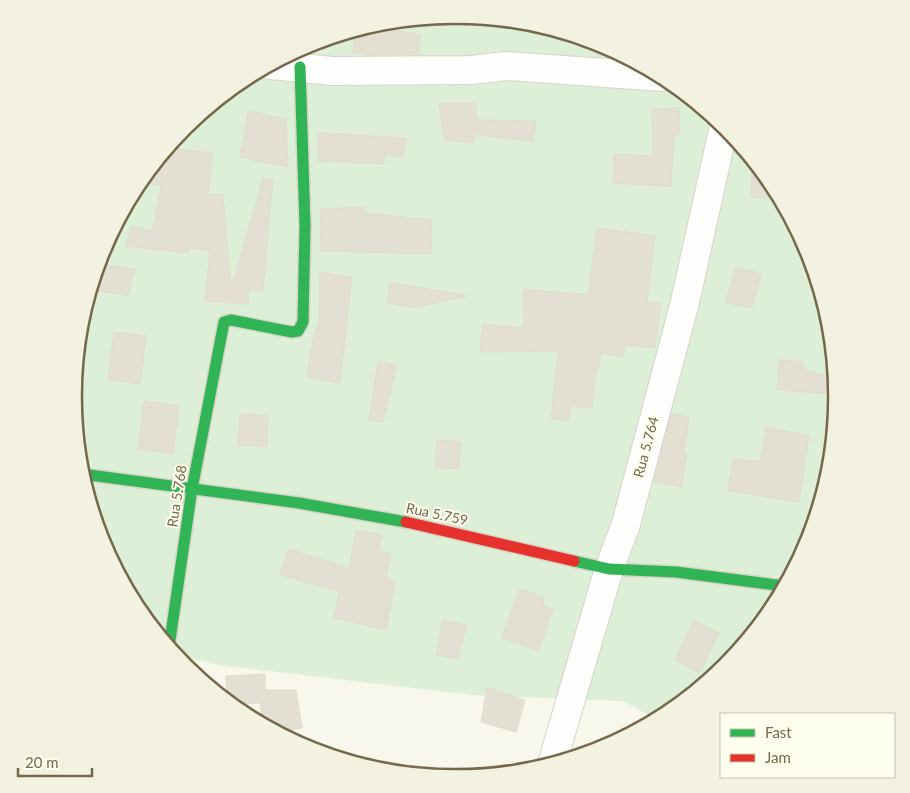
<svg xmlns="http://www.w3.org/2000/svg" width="910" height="793" font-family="Lato,sans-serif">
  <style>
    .green { fill: #ddefd7 }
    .building { fill: #e3e0d3; stroke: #e0dcce }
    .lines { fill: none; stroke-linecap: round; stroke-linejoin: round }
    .street-casing { stroke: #d6d4ca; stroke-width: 30 }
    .fast-casing { stroke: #d6d4c8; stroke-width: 14 }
    .jam-casing { stroke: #d6d4c8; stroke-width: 14 }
    .street { stroke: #fefefc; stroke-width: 28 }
    .fast { stroke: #30b455; stroke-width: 11 }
    .jam { stroke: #e5322d; stroke-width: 11 }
    .labels { text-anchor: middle; stroke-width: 4; stroke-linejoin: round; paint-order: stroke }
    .street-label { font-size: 14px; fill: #75684c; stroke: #fefeed }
    .rim { fill: none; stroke: #75684c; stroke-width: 2.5 }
  </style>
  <rect width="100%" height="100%" fill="#f7f7ec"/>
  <path class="green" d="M455 15C505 20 556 24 603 45 733 104 819 218 833 360 836 397 837 436 829 472 818 520 798 566 773 607 746 650 705 682 667 714L656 719 623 701 472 695 218 665 176 655 138 608 102 542 81 471 74 396 81 322 103 250 138 184 185 127 243 79 309 44 381 22Z"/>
  <g class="building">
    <polygon points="369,26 421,35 418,55 369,55 353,52 356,30"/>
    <polygon points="449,103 476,103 476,120 536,121 533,142 475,134 473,143 444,140 439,104"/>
    <polygon points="679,108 680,134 674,134 671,186 613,183 614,154 653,156 652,109"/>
    <polygon points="248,111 286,119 288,167 240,157"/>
    <polygon points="318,133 406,138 403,157 385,154 384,164 319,161"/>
    <polygon points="168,148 213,153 208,195 223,194 231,289 263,178 273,180 263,291 249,290 248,304 205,301 210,250 189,248 188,253 126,246 131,226 153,231 161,185 140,182"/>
    <polygon points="752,160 772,184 772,198 751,198"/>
    <polygon points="364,207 364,213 432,220 431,254 321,251 320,209"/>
    <polygon points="597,228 655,236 647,302 661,303 655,348 625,345 623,357 602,353 594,385 592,408 571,406 569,421 551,419 558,351 480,352 483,324 524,328 523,289 588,295"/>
    <polygon points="99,264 135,269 128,295 95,291"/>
    <polygon points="735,267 761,274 752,308 726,302"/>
    <polygon points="320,272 352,277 340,383 307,377 314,334 319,323"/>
    <polygon points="390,283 466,295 466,296 414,308 387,303"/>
    <polygon points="114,332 146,336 140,384 108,380"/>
    <polygon points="779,360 804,362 804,370 835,378 836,394 777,390"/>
    <polygon points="378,361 397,365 383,422 369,420"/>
    <polygon points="144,401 179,406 173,454 138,449"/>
    <polygon points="240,414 268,416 267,447 238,445"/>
    <polygon points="671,414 689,417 684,454 687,455 681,487 654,481"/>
    <polygon points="766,427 809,436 799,502 728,491 733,458 760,462"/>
    <polygon points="437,440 461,442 459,469 435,468"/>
    <polygon points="356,530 382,535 379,551 391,553 386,579 395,581 386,630 334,618 339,592 280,574 288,549 349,568"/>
    <polygon points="519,589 545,598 543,606 553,609 539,651 502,638"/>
    <polygon points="443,620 466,625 458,659 436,655"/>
    <polygon points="694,620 719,633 700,673 675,660"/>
    <polygon points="265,674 265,690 296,690 302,728 277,732 263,724 260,703 232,704 227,700 226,676"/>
    <polygon points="487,688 525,700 516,732 481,722"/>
  </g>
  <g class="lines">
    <g class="street-casing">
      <g id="street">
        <polyline points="271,65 332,71 471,70 507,66 662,77"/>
        <polyline points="552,764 609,569 626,524 685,302 724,126"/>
      </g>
    </g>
    <g class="fast-casing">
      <g id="fast">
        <polyline points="82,474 299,503 406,522"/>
        <polyline points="574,561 609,569 676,572 784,586"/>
        <polyline points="169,647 192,489 224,322 231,320 292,332 298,331 303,322 305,226 300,67"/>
      </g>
    </g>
    <g class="jam-casing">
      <polyline id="jam" points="406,522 574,561"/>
    </g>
    <use href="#street" class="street"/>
    <use href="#fast" class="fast"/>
    <use href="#jam" class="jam"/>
  </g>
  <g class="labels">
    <g class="street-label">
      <text transform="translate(646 447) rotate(-75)" y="5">Rua 5.764</text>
      <text transform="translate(177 496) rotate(-81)" y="5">Rua 5.768</text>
      <text transform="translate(437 514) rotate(12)" y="5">Rua 5.759</text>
    </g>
  </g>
  <path d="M0 0H910V793H0ZM454 24H456A372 372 0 0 1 828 396V397A372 372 0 0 1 456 769H454A372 372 0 0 1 82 397V396A372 372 0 0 1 454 24Z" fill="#f3f2e0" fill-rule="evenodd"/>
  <path class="rim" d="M454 24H456A372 372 0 0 1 828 396V397A372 372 0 0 1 456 769H454A372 372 0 0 1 82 397V396A372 372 0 0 1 454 24Z"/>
  <rect x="720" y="713" width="175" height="65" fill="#fefeed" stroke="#c7c2ad"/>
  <rect x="730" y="729" width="25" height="8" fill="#30b455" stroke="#c7c2ad"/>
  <text x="765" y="738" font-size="15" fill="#75684c">Fast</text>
  <rect x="730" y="754" width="25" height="8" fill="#e5322d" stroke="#c7c2ad"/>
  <text x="765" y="763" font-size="15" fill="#75684c">Jam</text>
  <path d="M18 768v8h74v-8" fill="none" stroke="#75684c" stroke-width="2.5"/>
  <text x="25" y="768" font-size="15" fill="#75684c" stroke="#fefeed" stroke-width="4" paint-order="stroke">20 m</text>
</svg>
